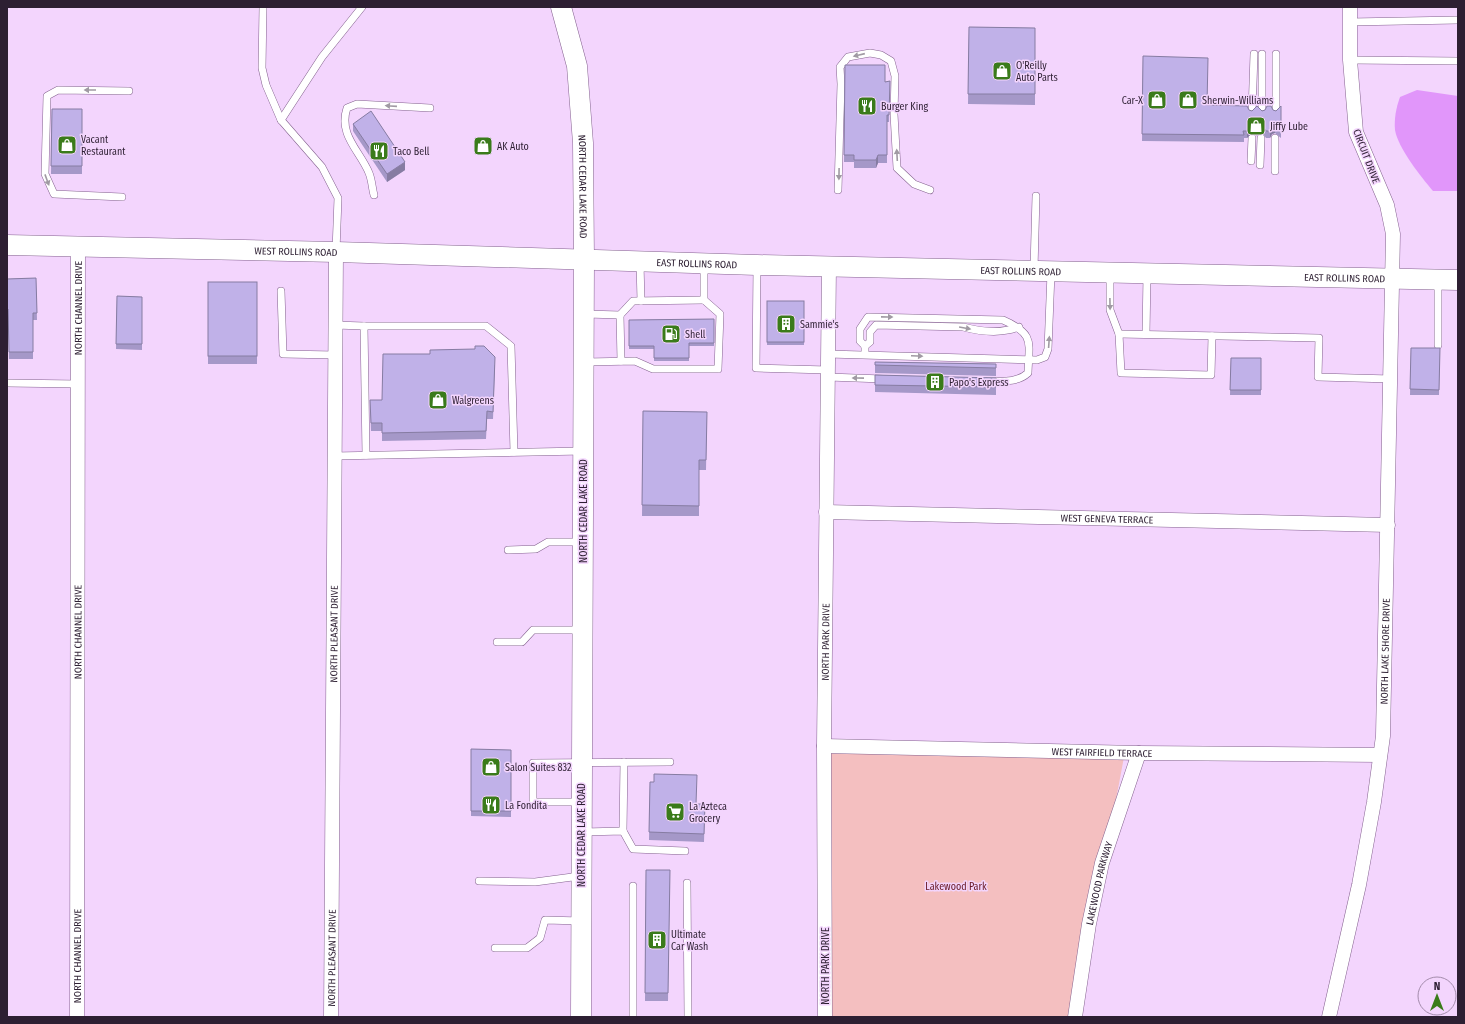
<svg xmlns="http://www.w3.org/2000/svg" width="1465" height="1024" font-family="'Fira Sans Condensed',sans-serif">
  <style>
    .green { fill: #f4bfc0 }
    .water { fill: #e196fa }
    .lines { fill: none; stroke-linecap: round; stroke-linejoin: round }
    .lane-casing { stroke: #84628f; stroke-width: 8 }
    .street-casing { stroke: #84628f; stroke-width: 15 }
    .secondary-casing { stroke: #84628f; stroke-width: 21 }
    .lane { stroke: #fff; stroke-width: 7 }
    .street { stroke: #fff; stroke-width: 14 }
    .secondary { stroke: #fff; stroke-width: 20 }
    .wall { fill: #a598c8 }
    .shaded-wall { fill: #867ca2 }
    .building { fill: #c0b1e8; stroke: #867ca2 }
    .oneway { fill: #a09aa3 }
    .labels { text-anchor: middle; stroke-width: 3; stroke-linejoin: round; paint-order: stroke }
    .poi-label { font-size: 10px; fill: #2d1f32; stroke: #f3d5fd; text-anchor: start }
    .street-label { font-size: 10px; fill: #2d1f32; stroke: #f3d5fd }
    .park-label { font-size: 10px; fill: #651521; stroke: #f3d5fd }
  </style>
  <rect width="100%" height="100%" fill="#f3d5fd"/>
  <polygon class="green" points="824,752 1124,757 1075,1017 825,1017"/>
  <path class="water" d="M1417 90 1458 96V191H1433C1421 177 1398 148 1395 130 1394 119 1396 108 1400 97Z"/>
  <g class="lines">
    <g class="lane-casing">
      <g id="lane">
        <polyline points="263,7 262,68 266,85 281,120"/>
        <polyline points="1350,22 1458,20"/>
        <polyline points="1350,60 1458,61"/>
        <polyline points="1252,113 1254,54"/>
        <polyline points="1262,113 1262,54"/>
        <polyline points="1276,113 1276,54"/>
        <polyline points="1275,138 1275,171"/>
        <polyline points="1251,161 1252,138"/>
        <polyline points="1260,165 1261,138"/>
        <polyline points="838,190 841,84 840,67 848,57 870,53 881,55 891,61 895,76 894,114 897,168 914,184 930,190"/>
        <path d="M374 195C372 188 372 180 369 173 360 151 338 135 347 108L357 104 430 108"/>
        <polyline points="122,197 54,194 45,174 47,96 58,90 129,91"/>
        <polyline points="336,251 338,198 322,167 281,120 322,57 362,7"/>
        <polyline points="640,263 641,301"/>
        <polyline points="757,267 756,368 828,370"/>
        <polyline points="1034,269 1036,196"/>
        <polyline points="1110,273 1110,310 1119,334 1121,373 1211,375 1212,336"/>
        <polyline points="281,291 283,354 335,355"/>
        <polyline points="586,314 620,315 633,301 704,300"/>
        <polyline points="620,315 621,361"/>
        <polyline points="335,325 364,326 366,455"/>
        <polyline points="364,326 486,326 511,346 514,452"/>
        <polyline points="1119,334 1319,338 1318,377 1391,379"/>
        <polyline points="1146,334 1147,275"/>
        <polyline points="1438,345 1438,280"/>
        <path d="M865 346 860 341V329L868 317 1003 320C1035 334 1029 342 1028 373 1017 383 1002 381 988 381"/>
        <path d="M865 351V346L870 342V332L876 325 963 327C982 332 1001 334 1019 327"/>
        <polyline points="828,354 1037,360 1045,357 1048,349 1051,273"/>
        <polyline points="586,362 635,361 653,369 718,369 720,314 704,300 704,265"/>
        <polyline points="828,377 883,379"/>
        <polyline points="7,383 78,384"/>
        <polyline points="334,456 583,451"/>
        <polyline points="508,550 536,549 548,542 582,542"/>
        <polyline points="497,642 522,642 533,630 582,630"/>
        <polyline points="581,802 533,802 533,763 670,762"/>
        <polyline points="623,831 624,762"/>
        <polyline points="584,832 623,831 633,849 685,851"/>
        <polyline points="479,881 535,882 580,876"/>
        <polyline points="687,883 688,1017"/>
        <polyline points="633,886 633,1017"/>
        <polyline points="495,948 527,948 540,938 545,920 581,921"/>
      </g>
    </g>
    <g class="street-casing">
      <g id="street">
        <path id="s1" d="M826 512 1388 525"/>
        <path id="s2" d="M824 746 1139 753 1380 755"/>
        <path id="s3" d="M77 1017 78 247"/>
        <path id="s4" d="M331 1017 336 252"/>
        <path id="s5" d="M825 1017 824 746 829 266"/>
        <path id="s6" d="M1075 1017 1089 924 1102 863 1139 753"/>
        <path id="s7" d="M1329 1017 1359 885 1374 802 1383 736 1393 234 1387 205 1356 132 1350 60V7"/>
      </g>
    </g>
    <g class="secondary-casing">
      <g id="secondary">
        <path id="s8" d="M561 7 577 66 583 143 584 260 581 1017"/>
        <path id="s9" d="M7 245 336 252 757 265 1458 280"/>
      </g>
    </g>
    <use href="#lane" class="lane"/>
    <use href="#street" class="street"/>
    <use href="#secondary" class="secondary"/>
  </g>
  <g class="wall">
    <polygon points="1250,7 1299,7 1299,8"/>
    <polygon points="969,27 1035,28 1035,105 968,104"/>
    <polygon points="1143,56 1207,105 1249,110 1252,111 1273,110 1276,111 1281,106 1281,138 1275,133 1272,134 1270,138 1266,138 1263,134 1259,133 1257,136 1252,133 1247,138 1244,138 1244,142 1142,141"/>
    <polygon points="845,65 885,82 890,81 889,122 887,122 887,163 878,163 876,168 854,168 854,162 844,162"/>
    <polygon points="52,109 82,109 82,174 51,174"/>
    <polygon points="353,124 405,170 387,182 353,131"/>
    <polygon points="36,278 37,320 33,320 33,359 9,359 8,316 7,316 7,279"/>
    <rect x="208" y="282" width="49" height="82"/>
    <polygon points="117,296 142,297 142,350 116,349"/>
    <rect x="767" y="301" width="37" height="44"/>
    <polygon points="714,319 714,346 689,346 689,361 654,361 654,349 629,349 629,320"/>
    <polygon points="1411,348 1440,348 1439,395 1410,395"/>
    <polygon points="1231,358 1261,358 1261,395 1230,395"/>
    <polygon points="875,362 996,364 996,376 875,373"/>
    <polygon points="495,365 493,419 487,419 486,439 382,441 382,431 371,431 370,400 382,400"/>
    <polygon points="875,375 996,378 996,395 875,392"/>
    <polygon points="643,411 707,412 706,470 699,470 699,516 642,516"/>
    <polygon points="471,749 511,750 511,817 471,816"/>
    <polygon points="650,782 697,804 705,804 704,842 649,840"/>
    <polygon points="646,870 670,870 668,1001 645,1001"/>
  </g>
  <g class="shaded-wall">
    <polygon points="1252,126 1252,133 1247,138 1247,131"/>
    <polygon points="1259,126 1259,133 1257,136 1257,129"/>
    <polygon points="1275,126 1275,133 1272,134 1270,138 1270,131 1272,127"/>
    <polygon points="878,155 878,163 876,168 876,160"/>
    <polygon points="405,162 405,170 387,182 387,174"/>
  </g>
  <g class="building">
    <polygon points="969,27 1035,28 1035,94 968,94"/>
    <polygon points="1143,56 1208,58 1207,105 1247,106 1249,110 1252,111 1257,106 1262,111 1265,110 1267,106 1271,106 1273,110 1276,111 1281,106 1281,131 1275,126 1272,127 1270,131 1266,131 1263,126 1259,126 1257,129 1252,126 1247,131 1243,131 1244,135 1142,134"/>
    <polygon points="845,65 885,65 885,82 890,81 889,115 887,115 887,155 878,155 876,160 854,160 854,155 844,155"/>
    <polygon points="52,109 82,109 82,166 51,166"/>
    <polygon points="371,111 405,162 387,174 353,124"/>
    <polygon points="36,278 37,313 33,313 33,352 9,352 8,309 7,309 7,279"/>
    <rect x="208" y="282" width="49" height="74"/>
    <polygon points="117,296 142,297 142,344 116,344"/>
    <rect x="767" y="301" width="37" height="41"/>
    <polygon points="714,319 714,343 689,343 689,358 654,358 654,346 629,346 629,320"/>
    <polygon points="475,346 484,346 495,357 493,412 487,411 486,431 382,433 382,423 371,423 370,400 382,400 383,354 430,354 430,350 475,349"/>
    <polygon points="1411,348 1440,348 1439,390 1410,389"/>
    <polygon points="1231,358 1261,358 1261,390 1230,390"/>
    <polygon points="875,362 996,364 996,368 875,365"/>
    <polygon points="875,375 996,378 996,387 875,385"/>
    <polygon points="643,411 707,412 706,460 699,460 699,506 642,505"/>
    <polygon points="471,749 511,750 511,811 471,811"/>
    <polygon points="654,774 697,775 696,804 705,804 704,834 649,832 650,782 654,782"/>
    <polygon points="646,870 670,870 668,993 645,993"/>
  </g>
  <defs><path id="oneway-solid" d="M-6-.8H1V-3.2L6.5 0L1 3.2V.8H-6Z"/></defs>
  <g class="oneway">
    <use href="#oneway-solid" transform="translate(859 55) rotate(167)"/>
    <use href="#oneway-solid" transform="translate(90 90) rotate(180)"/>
    <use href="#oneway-solid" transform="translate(391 106) rotate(-176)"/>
    <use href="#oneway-solid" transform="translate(897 155) rotate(-93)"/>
    <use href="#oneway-solid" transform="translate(839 174) rotate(91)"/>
    <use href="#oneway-solid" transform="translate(47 180) rotate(70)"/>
    <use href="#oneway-solid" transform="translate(1110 304) rotate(89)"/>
    <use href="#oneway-solid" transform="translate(887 317) rotate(1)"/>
    <use href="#oneway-solid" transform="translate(965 328) rotate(10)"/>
    <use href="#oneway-solid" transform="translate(1049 342) rotate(-86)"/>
    <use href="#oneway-solid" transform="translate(917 356) rotate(2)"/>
    <use href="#oneway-solid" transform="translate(858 378) rotate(-179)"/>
  </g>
  <defs>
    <g id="shop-square" transform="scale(1)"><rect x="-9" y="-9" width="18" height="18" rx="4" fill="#3a7b1a" stroke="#f3d5fd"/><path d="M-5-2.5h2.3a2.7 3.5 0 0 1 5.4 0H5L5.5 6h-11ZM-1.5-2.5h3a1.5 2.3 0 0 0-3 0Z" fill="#fff"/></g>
    <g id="restaurant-square" transform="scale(1)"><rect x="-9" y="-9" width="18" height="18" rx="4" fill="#3a7b1a" stroke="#f3d5fd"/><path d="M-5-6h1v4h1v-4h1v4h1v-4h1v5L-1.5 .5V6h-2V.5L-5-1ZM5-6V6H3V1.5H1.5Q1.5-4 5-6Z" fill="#fff"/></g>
    <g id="building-square" transform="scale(1)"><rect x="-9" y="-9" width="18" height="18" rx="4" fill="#3a7b1a" stroke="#f3d5fd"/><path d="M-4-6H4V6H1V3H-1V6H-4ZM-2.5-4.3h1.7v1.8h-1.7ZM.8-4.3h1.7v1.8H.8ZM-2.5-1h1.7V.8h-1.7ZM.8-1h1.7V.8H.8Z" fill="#fff"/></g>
    <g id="fuel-square" transform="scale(1)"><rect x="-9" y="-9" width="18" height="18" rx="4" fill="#3a7b1a" stroke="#f3d5fd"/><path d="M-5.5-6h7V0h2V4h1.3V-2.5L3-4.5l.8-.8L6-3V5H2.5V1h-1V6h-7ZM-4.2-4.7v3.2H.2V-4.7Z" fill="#fff"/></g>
    <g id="supermarket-square" transform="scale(1)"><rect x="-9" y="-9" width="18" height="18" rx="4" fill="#3a7b1a" stroke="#f3d5fd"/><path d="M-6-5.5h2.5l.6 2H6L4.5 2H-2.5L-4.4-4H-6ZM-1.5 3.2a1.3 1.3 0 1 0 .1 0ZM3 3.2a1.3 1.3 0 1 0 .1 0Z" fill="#fff"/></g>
  </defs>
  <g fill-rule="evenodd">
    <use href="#shop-square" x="1002" y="71"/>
    <use href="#shop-square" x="1157" y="100"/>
    <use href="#shop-square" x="1188" y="100"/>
    <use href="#restaurant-square" x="867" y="106"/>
    <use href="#shop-square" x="1256" y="126"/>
    <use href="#shop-square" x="67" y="145"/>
    <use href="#shop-square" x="483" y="146"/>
    <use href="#restaurant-square" x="379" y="151"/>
    <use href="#building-square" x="786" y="324"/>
    <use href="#fuel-square" x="671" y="334"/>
    <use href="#building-square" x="935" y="382"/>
    <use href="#shop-square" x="438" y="400"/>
    <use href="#shop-square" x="491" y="767"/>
    <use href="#restaurant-square" x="491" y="805"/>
    <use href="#supermarket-square" x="675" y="812"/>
    <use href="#building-square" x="657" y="940"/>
  </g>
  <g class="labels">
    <g class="poi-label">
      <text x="1016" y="69">O'Reilly<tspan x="1016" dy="12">Auto Parts</tspan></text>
      <text x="1143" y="104" text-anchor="end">Car-X</text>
      <text x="1202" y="104">Sherwin-Williams</text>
      <text x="881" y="110">Burger King</text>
      <text x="1270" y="130">Jiffy Lube</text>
      <text x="81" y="143">Vacant<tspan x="81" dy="12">Restaurant</tspan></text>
      <text x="497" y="150">AK Auto</text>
      <text x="393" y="155">Taco Bell</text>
      <text x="800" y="328">Sammie's</text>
      <text x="685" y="338">Shell</text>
      <text x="949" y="386">Papo's Express</text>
      <text x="452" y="404">Walgreens</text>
      <text x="505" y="771">Salon Suites 832</text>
      <text x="505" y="809">La Fondita</text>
      <text x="689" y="810">La Azteca<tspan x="689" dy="12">Grocery</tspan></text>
      <text x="671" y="938">Ultimate<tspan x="671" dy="12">Car Wash</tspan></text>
    </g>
    <g class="street-label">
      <text transform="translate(1367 156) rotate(69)" y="4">CIRCUIT DRIVE</text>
      <text dy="4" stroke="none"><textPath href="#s8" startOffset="182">NORTH CEDAR LAKE ROAD</textPath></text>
      <text dy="4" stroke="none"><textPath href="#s9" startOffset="289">WEST ROLLINS ROAD</textPath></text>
      <text dy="4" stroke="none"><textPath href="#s9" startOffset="690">EAST ROLLINS ROAD</textPath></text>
      <text dy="4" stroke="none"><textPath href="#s9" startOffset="1014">EAST ROLLINS ROAD</textPath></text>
      <text dy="4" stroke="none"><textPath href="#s9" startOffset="1338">EAST ROLLINS ROAD</textPath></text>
      <text dy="4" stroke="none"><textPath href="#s3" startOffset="709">NORTH CHANNEL DRIVE</textPath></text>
      <text transform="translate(583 511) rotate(-90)" y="4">NORTH CEDAR LAKE ROAD</text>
      <text dy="4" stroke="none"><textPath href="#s1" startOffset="281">WEST GENEVA TERRACE</textPath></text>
      <text dy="4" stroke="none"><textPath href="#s3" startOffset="385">NORTH CHANNEL DRIVE</textPath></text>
      <text dy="4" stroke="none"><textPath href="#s4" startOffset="383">NORTH PLEASANT DRIVE</textPath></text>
      <text dy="4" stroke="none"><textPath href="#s5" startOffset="375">NORTH PARK DRIVE</textPath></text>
      <text dy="4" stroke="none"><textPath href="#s7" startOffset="371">NORTH LAKE SHORE DRIVE</textPath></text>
      <text dy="4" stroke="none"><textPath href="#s2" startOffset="278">WEST FAIRFIELD TERRACE</textPath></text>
      <text transform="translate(581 835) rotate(-90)" y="4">NORTH CEDAR LAKE ROAD</text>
      <text dy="4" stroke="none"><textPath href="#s6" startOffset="136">LAKEWOOD PARKWAY</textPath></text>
      <text dy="4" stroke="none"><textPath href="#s3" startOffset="61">NORTH CHANNEL DRIVE</textPath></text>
      <text dy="4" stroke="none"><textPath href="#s4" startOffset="59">NORTH PLEASANT DRIVE</textPath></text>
      <text transform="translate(825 966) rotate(-90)" y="4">NORTH PARK DRIVE</text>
    </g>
    <g class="park-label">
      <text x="956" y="890">Lakewood Park</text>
    </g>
  </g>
  <rect width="1465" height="1024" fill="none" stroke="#2d1f32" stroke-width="16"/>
  <g transform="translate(1437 996)"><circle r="19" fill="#f3d5fd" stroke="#a48cac"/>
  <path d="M0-3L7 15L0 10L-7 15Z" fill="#3a7b1a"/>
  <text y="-6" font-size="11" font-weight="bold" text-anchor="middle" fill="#2d1f32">N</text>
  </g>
</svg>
